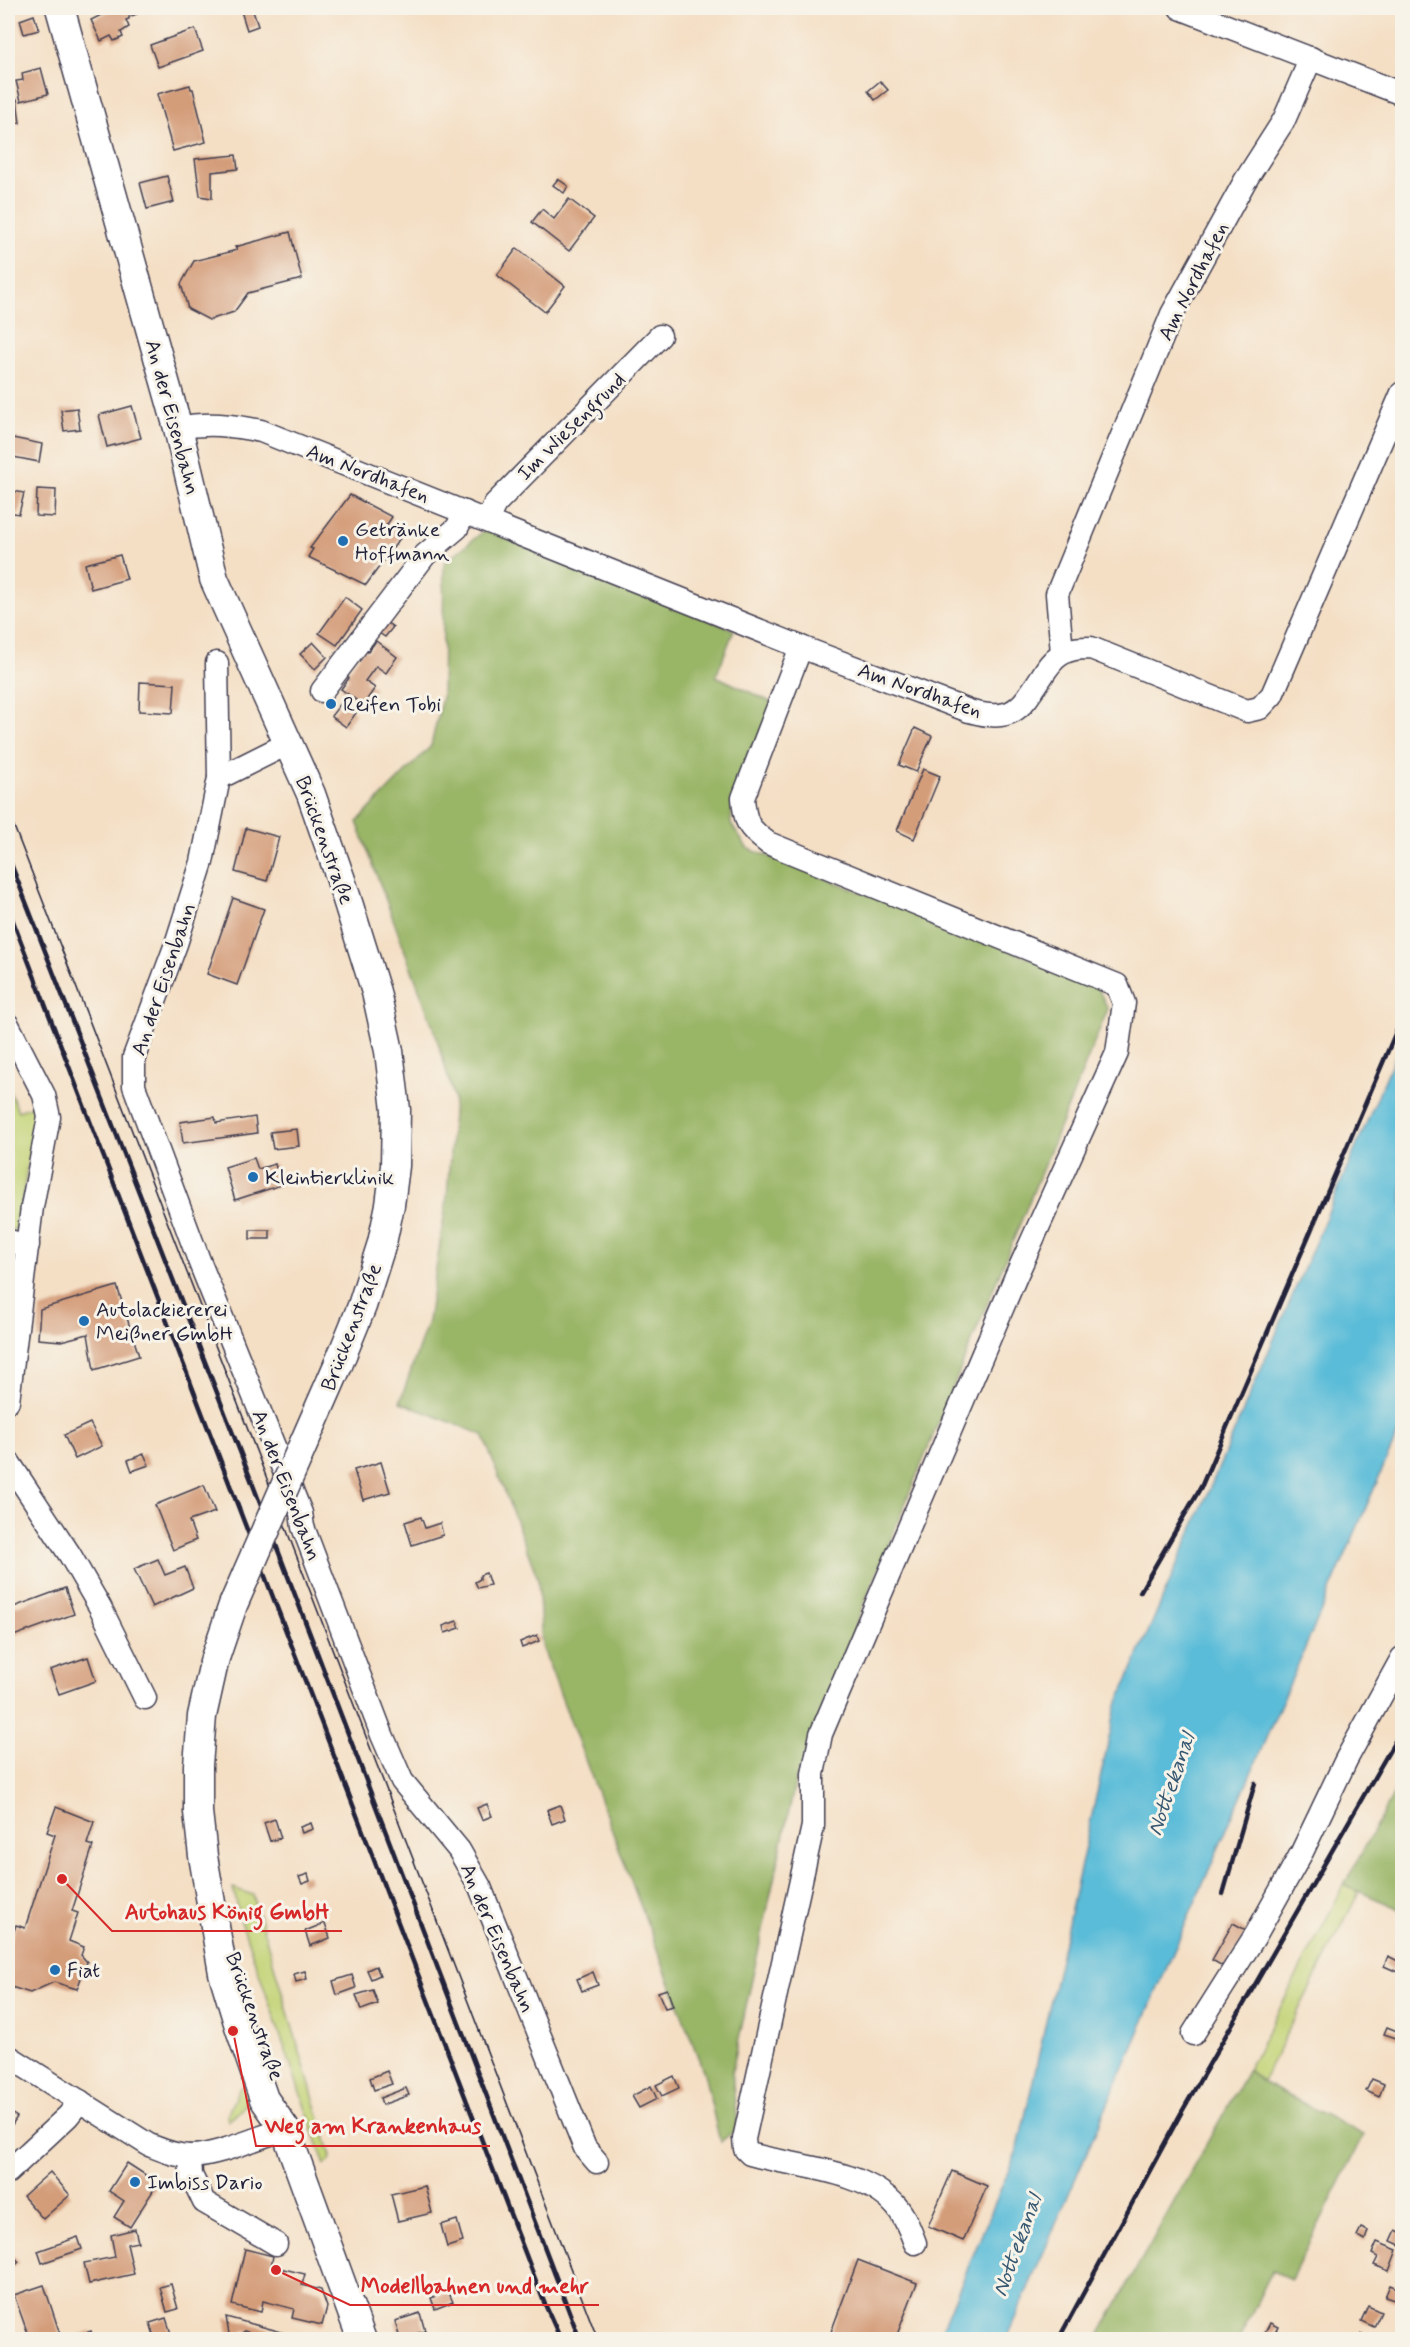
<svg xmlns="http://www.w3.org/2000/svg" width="1410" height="2347" font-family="Mynerve,sans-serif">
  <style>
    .green { fill: #c2d375; stroke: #727a58; stroke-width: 1.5 }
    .forest { fill: #99b566; stroke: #5e6c50; stroke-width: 1.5 }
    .water { fill: #5abcd8; stroke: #3e6f8a; stroke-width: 1.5 }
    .building { fill: #d49d7a }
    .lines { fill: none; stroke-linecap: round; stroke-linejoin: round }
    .minor-casing { stroke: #423e50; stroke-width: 25 }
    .major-casing { stroke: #423e50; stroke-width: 31 }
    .minor { stroke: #fff; stroke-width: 22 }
    .major { stroke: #fff; stroke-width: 28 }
    .tram { stroke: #22223b; stroke-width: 1.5 }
    .rail { stroke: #22223b; stroke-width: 4.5 }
    .major-bridge-casing { stroke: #423e50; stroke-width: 31; stroke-linecap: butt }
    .major-bridge { stroke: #fff; stroke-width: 28 }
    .poi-dot { fill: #1f6fb2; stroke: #f7f3e8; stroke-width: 2 }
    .labels { text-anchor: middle; stroke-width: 6; stroke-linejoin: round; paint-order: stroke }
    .street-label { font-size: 21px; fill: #22223b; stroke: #f7f3e8 }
    .poi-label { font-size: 21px; fill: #22223b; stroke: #f7f3e8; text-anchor: start }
    .water-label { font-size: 22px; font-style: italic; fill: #365872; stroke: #f7f3e8 }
    .leader { fill: none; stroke: #d62828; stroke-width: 2 }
    .callout-dot { fill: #d62828; stroke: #f7f3e8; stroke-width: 2 }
    .callout-label { font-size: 22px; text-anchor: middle; font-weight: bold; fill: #d62828; stroke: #f7f3e8; stroke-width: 6; stroke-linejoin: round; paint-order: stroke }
  </style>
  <rect width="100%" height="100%" fill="#f7f3e8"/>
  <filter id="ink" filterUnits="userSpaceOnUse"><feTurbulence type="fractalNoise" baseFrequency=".0167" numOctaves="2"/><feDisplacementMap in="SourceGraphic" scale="12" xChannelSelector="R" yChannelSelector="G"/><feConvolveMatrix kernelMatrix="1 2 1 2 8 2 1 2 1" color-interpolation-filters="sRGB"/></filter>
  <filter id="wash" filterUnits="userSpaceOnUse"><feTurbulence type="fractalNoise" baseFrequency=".008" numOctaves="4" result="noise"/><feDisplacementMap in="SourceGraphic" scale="24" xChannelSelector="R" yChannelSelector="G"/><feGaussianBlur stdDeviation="1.35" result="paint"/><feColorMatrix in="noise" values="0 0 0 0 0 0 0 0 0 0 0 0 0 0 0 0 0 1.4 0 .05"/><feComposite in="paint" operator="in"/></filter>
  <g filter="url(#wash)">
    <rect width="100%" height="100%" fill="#f4dfc5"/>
    <g class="green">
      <polygon points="8,1087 18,1111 33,1106 35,1112 18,1228 8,1231"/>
      <polygon points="1344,1885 1359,1892 1262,2082 1248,2070"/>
      <polygon points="233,1888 253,1895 331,2156 330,2161 325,2165 241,1921"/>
      <path d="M250 2084C249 2103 242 2110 228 2121L227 2115 239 2088Z"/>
    </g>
    <g class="forest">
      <polygon points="485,530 734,630 716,676 773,703 732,808 731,824 747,848 1096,984 1108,1009 835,1675 795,1783 732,2071 737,2129 720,2142 704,2073 542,1646 538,1579 483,1435 400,1402 428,1321 447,1198 454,1098 435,1032 357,822 431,746 442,697 444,563"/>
      <polygon points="1402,1779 1402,1910 1344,1885"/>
      <polygon points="1248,2070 1262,2082 1364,2135 1291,2279 1272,2271 1239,2339 1097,2339"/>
    </g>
    <polygon class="water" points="1402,1040 1402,1424 1006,2339 938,2339 1018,2148 1116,1707"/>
    <g id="blocks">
      <g class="building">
        <polygon points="115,8 151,8 129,17 129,19 126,20 129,27 121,32 123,37 114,41 111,36 101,41 91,20"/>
        <polygon points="252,8 258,26 247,30 241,11"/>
        <polygon points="34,15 39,30 24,34 20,20"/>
        <polygon points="195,29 203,51 158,67 150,45"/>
        <polygon points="41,68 48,94 21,101 16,81 23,80 22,73"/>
        <polygon points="880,81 888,90 875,100 868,91"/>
        <polygon points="190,85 191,89 193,89 206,142 173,151 157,94"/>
        <polygon points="17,99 20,123 8,124 8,100"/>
        <polygon points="236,155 238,169 212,172 212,198 200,196 195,159"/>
        <polygon points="167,176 174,202 147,209 140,183"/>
        <polygon points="558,179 568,186 564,193 553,185"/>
        <polygon points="8,189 14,189 10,233 8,233"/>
        <polygon points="569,199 594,218 569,251 532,222 542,209 554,219"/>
        <polygon points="290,232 302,279 248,293 234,312 209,320 188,309 181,284 194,261 237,250 235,247"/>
        <polygon points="517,248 565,286 545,312 497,275"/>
        <polygon points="132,406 141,438 107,447 99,415"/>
        <polygon points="77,408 80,429 64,431 61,410"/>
        <polygon points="8,437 42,444 39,462 8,456"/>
        <polygon points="37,489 56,490 55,517 36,516"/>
        <polygon points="8,490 24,493 19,514 8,512"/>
        <polygon points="350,495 392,517 386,526 403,534 366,585 308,557 313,549 310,548"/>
        <polygon points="120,555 127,579 91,589 85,564"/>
        <polygon points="345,597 362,610 337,645 319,633"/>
        <polygon points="383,620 393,627 385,637 376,631"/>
        <polygon points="376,641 397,657 386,673 376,666 365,681 375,688 363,705 341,689 349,678 346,675 364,649 368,652"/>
        <polygon points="313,642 327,657 315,669 300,654"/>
        <polygon points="140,682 175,684 173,713 139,711"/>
        <polygon points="342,702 356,713 346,727 331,716"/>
        <polygon points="915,728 932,736 916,772 899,765"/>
        <polygon points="923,769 940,776 914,839 897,831"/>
        <polygon points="246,828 279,837 267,881 235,872"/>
        <polygon points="233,898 264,909 237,985 207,974"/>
        <polygon points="215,1117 216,1123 255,1117 257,1133 183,1143 180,1122"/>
        <polygon points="297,1129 299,1146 273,1149 270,1132"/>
        <polygon points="254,1158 258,1169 275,1164 281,1185 235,1200 225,1167"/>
        <rect x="250" y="1230" width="20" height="9"/>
        <polygon points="117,1286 139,1356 94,1370 88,1334 61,1341 38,1339 40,1309"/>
        <polygon points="90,1423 102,1446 75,1459 64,1435"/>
        <polygon points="144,1454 149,1465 132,1471 128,1460"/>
        <polygon points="381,1462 390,1492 363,1500 354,1470"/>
        <polygon points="204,1485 215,1512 189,1521 196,1540 173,1550 155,1505"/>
        <polygon points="421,1517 425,1528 440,1523 443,1535 412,1545 405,1522"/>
        <polygon points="158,1559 165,1575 185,1567 193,1588 152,1607 134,1569"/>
        <polygon points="486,1573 490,1585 478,1588 475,1582 480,1579 480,1575"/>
        <polygon points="65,1588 74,1614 8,1638 8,1609"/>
        <polygon points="457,1621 460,1628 445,1633 443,1626"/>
        <polygon points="537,1635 539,1641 522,1648 520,1642"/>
        <polygon points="88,1657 96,1681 59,1694 50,1670"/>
        <polygon points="487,1804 492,1816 482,1820 477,1808"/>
        <polygon points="560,1805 565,1819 552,1824 547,1810"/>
        <polygon points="56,1807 94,1822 87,1844 93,1846 72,1911 78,1913 69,1941 84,1947 81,1955 87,1962 77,1989 54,1982 30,1993 8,1986 8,1948 16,1925 25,1928 55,1835 47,1832"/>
        <polygon points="275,1819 281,1838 270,1841 264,1823"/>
        <polygon points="311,1823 313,1829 302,1833 300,1827"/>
        <polygon points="308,1874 310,1881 302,1884 299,1877"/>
        <polygon points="325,1923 330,1938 310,1946 305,1931"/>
        <polygon points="1233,1923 1248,1931 1226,1968 1212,1960"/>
        <polygon points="1388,1956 1402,1963 1402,1974 1384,1966"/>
        <polygon points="376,1966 380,1975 371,1979 367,1970"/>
        <polygon points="305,1971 307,1979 296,1982 294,1974"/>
        <polygon points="593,1972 598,1985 582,1991 577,1979"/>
        <polygon points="352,1975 356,1988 337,1995 333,1981"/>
        <polygon points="667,1989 673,2006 665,2008 658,1992"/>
        <polygon points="373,1990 378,2004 361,2010 356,1995"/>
        <polygon points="1387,2027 1402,2033 1402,2040 1384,2034"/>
        <polygon points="387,2071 392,2084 374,2090 370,2078"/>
        <polygon points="674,2076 679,2088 662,2096 656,2085"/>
        <polygon points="1372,2079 1384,2084 1379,2097 1366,2091"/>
        <polygon points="651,2086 657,2099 639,2108 632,2096"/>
        <polygon points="406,2088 409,2095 382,2105 380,2098"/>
        <polygon points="8,2111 17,2117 8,2131"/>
        <polygon points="127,2163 158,2183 130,2227 114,2217 124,2201 109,2191"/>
        <polygon points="952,2171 987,2186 963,2241 928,2226"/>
        <polygon points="50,2172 70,2195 43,2219 23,2196"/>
        <polygon points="425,2186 432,2213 398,2221 391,2194"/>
        <polygon points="457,2220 463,2242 447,2247 441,2225"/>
        <polygon points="1361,2228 1368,2231 1365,2240 1357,2236"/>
        <polygon points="135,2229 138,2242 127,2244 134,2274 89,2284 84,2263 115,2257 111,2235"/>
        <polygon points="1396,2230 1402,2233 1402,2246 1391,2241"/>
        <polygon points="78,2237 82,2249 42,2263 38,2251"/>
        <polygon points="1377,2242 1397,2250 1389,2271 1374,2265 1378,2257 1372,2254"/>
        <polygon points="8,2249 19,2262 8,2272"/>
        <polygon points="245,2249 273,2256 271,2266 305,2274 302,2285 321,2290 327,2307 322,2325 292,2318 294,2309 263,2301 261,2312 232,2305"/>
        <polygon points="858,2260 917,2283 895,2340 828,2340"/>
        <polygon points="171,2284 178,2309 167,2312 160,2287"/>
        <polygon points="44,2285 62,2340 30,2340 14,2295"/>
        <polygon points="1390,2285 1402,2290 1400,2302 1385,2297"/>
        <polygon points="448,2291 453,2302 435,2309 431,2298"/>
        <polygon points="1368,2306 1381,2312 1374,2327 1361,2321"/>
        <polygon points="420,2313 425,2331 400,2339 395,2321"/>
        <polygon points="226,2317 293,2335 292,2340 271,2340 244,2331 237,2340 230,2340"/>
        <polygon points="166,2318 173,2340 155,2340 150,2323"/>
        <polygon points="1270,2323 1278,2327 1273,2336 1265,2333"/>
        <polygon points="91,2331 94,2340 67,2340 67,2339"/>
        <polygon points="1362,2334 1374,2340 1360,2340"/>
      </g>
    </g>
  </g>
  <g filter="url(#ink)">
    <use href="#blocks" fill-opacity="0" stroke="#423e50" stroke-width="1.5"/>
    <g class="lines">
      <g class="minor-casing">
        <g id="minor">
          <polyline points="1180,8 1402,94"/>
          <path d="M178 428C209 422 230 425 261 431L801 647 969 711C1012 723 1020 710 1042 676 1047 668 1052 660 1060 655 1069 648 1081 648 1091 648L1247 711 1260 708 1272 695 1402 393"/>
          <polyline points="487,520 495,504 660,336"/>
          <path d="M801 647 743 798C745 823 748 828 768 843L1117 985 1124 1003 1117 1053 1016 1276 821 1734 813 1774V1826L744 2139 745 2149 750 2154C795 2167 864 2169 896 2206 905 2216 910 2230 915 2243"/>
          <polyline points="1062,653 1057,594 1172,314 1245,181 1284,120 1311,58"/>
          <polyline points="217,663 219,778 202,862 176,944 134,1057 134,1086 200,1263 301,1513 303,1527 382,1735 402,1781 459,1850 480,1887 585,2148 597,2162"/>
          <polyline points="322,691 425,555 457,528 465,512"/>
          <polyline points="219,778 289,743"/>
          <polyline points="8,1025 44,1095 49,1117 32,1207 8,1401"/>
          <polyline points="8,1241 28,1245"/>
          <polyline points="8,1461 70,1555 100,1607 145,1698"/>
          <polyline points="1193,2034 1255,1936 1302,1852 1346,1760 1402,1658"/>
          <path d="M8 2056 149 2145C162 2150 175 2156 190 2156 216 2156 259 2137 285 2129"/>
          <polyline points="190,2156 191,2175 204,2202 276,2244"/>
          <polyline points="8,2172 68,2116 80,2101"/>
        </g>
      </g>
      <g class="major-casing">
        <g id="major">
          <polyline points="60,8 178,428 214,579 311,794 340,877 376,992 389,1051 396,1110 395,1166 390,1205 382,1243 362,1306 338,1365"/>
          <polyline points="215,1658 202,1716 198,1765 198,1812 203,1856 223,1973 239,2026 264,2099 285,2129 362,2340"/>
        </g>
      </g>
      <use href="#minor" class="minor"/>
      <use href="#major" class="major"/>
      <polyline class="tram" points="8,811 267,1479 598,2340"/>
      <g class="rail">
        <polyline points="8,856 253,1485 580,2340"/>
        <polyline points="8,908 544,2302 561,2340"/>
        <polyline points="1140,1592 1202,1485 1402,1018"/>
        <polyline points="1223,1894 1255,1783"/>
        <polyline points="1058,2340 1180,2115 1402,1729"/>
      </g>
      <g class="major-bridge-casing">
        <polyline id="major-bridge" points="215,1658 233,1605 338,1365"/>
      </g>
      <use href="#major-bridge" class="major-bridge"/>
    </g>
  </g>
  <g class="poi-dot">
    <circle cx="343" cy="541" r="6"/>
    <circle cx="331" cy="704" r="6"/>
    <circle cx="253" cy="1177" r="6"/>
    <circle cx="84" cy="1321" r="6"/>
    <circle cx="55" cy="1970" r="6"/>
    <circle cx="135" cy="2182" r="6"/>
  </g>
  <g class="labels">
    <g class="street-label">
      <text transform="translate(1193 281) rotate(-63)" y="7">Am Nordhafen</text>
      <text transform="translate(173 417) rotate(75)" y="7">An der Eisenbahn</text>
      <text transform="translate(571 426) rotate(-45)" y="7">Im Wiesengrund</text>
      <text transform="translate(368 473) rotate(21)" y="7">Am Nordhafen</text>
      <text transform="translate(920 690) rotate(19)" y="7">Am Nordhafen</text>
      <text transform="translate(325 840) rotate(70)" y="7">Brückenstraße</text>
      <text transform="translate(163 979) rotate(-71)" y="7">An der Eisenbahn</text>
      <text transform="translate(351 1327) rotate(-69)" y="7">Brückenstraße</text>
      <text transform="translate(287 1485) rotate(69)" y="7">An der Eisenbahn</text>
      <text transform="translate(498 1938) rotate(67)" y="7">An der Eisenbahn</text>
      <text transform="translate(255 2016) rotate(70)" y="7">Brückenstraße</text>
    </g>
    <g class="poi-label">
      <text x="355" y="536">Getränke<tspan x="355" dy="24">Hoffmann</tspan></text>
      <text x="343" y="711">Reifen Tobi</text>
      <text x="265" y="1184">Kleintierklinik</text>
      <text x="96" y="1316">Autolackiererei<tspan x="96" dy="24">Meißner GmbH</tspan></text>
      <text x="67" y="1977">Fiat</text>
      <text x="147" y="2189">Imbiss Dario</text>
    </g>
    <g class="water-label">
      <text transform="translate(1170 1784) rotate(-71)" y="8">Nottekanal</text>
      <text transform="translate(1016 2245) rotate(-70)" y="8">Nottekanal</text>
    </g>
  </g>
  <path class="leader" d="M62 1879L112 1931H342M233 2031L256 2146H490M276 2270L350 2305H599"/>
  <g class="callout-dot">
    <circle cx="62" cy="1879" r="6"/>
    <circle cx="233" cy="2031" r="6"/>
    <circle cx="276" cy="2270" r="6"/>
  </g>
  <g class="callout-label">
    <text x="227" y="1919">Autohaus König GmbH</text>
    <text x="373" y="2133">Weg am Krankenhaus</text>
    <text x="475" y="2293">Modellbahnen und mehr</text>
  </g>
  <rect width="1410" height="2347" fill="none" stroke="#f7f3e8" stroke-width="30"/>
</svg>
